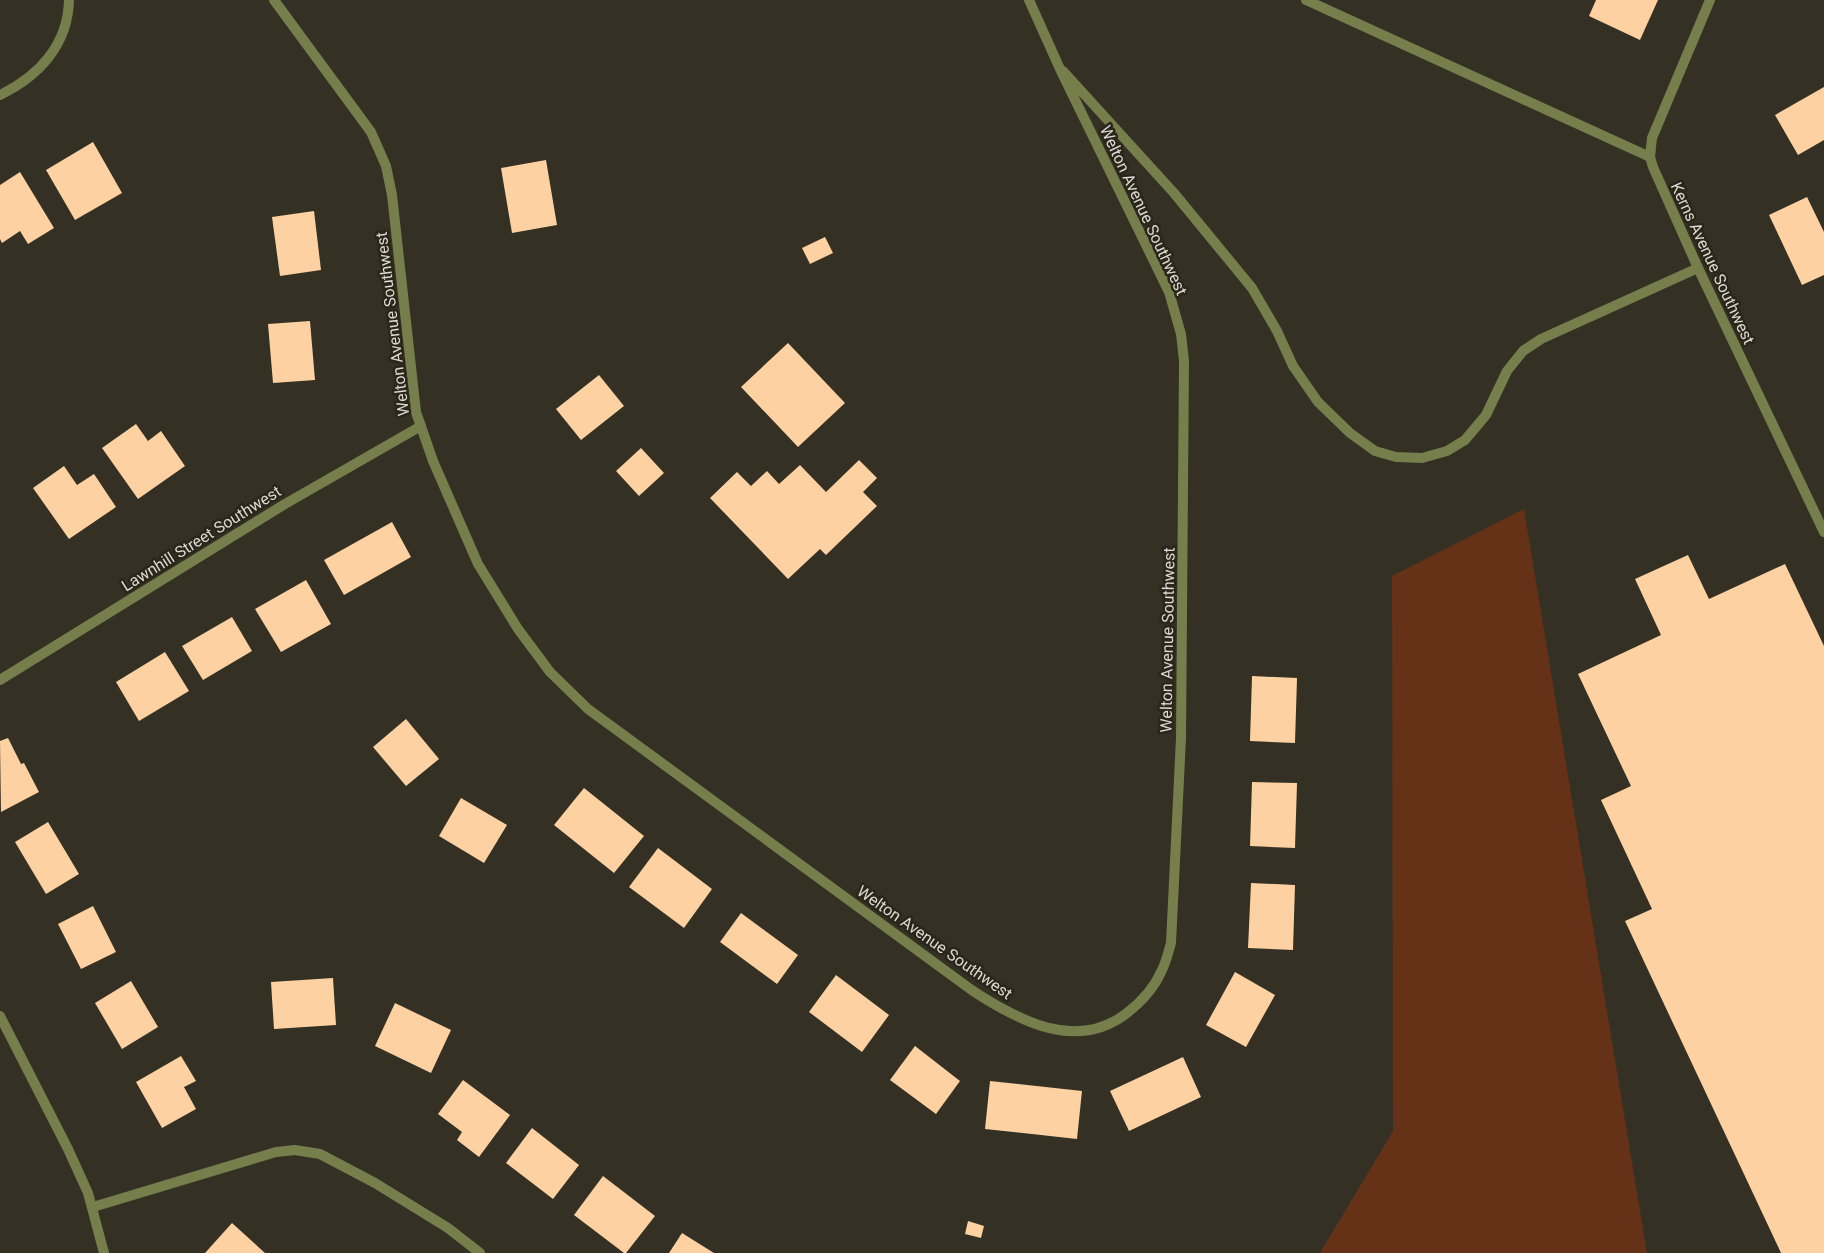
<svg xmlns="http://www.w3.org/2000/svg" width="1824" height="1253" font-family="Roboto,sans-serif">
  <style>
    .green { fill: #653117 }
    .building { fill: #fdd1a1 }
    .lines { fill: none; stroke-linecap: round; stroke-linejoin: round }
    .lane { stroke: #767e4c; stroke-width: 10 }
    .street { stroke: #767e4c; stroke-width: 10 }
    .labels { text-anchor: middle; stroke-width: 5; stroke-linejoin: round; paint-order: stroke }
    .street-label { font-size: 16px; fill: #dbd9d1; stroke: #2a261a }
  </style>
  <rect width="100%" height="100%" fill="#343023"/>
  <polygon class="green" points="1524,509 1647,1253 1320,1253 1393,1131 1392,576"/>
  <g class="building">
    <polygon points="1596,0 1658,0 1640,40 1589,16"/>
    <polygon points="1824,87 1824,140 1798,155 1775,115"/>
    <polygon points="93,142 122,193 75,220 46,170"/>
    <polygon points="546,160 557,225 512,233 501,168"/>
    <polygon points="20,172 54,228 28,244 20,231 2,243 0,239 0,185"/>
    <polygon points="1807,197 1824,232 1824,275 1802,285 1769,215"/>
    <polygon points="314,211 321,270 280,276 272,217"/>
    <polygon points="825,237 833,253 810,264 802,248"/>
    <polygon points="310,321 315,380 273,383 268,324"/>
    <polygon points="788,343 845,403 798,447 741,387"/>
    <polygon points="599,375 624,406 581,440 556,409"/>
    <polygon points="136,424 148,441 161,431 185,466 138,499 102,448"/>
    <polygon points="641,448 664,473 639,496 616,471"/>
    <polygon points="859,460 877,478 863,492 877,506 826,555 820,549 788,579 710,498 737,472 751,486 767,471 779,484 800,465 826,492"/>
    <polygon points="64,466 77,485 94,474 116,507 69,539 33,488"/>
    <polygon points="392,522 411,557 344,595 324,560"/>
    <polygon points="1688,555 1709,599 1785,564 1824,646 1824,1253 1781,1253 1625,921 1652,909 1601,800 1631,786 1578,674 1661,635 1635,579"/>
    <polygon points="306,580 331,624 281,652 255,609"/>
    <polygon points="232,617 252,651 203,680 182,646"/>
    <polygon points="165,652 189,691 139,721 116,682"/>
    <polygon points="1252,676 1297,678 1295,743 1250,741"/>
    <polygon points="406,719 439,759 406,786 373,747"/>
    <polygon points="8,738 21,764 24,763 39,792 1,812 0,741"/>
    <polygon points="1252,782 1297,783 1295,848 1250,846"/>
    <polygon points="584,788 644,836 614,873 554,825"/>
    <polygon points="461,798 507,825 484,863 439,836"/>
    <polygon points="48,822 79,874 46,894 15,842"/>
    <polygon points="658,848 712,889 684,928 629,887"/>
    <polygon points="1251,883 1295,885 1293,950 1248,948"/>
    <polygon points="93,906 116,952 81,969 58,924"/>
    <polygon points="741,913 798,955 777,984 720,942"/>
    <polygon points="1235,972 1275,995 1246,1047 1206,1025"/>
    <polygon points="836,975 889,1015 862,1052 809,1012"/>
    <polygon points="333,978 336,1025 274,1029 271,982"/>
    <polygon points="131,981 158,1027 122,1049 95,1003"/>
    <polygon points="395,1003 451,1030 431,1073 375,1046"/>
    <polygon points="915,1046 960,1081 936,1114 890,1080"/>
    <polygon points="181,1056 196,1081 184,1087 196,1109 162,1128 136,1082"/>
    <polygon points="1183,1057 1201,1097 1129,1131 1110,1091"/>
    <polygon points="463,1080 510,1115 479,1157 457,1140 462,1132 438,1114"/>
    <polygon points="990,1081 1082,1091 1077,1139 985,1129"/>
    <polygon points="532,1128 579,1165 553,1199 506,1163"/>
    <polygon points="603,1176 655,1216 626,1253 624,1253 574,1215"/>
    <polygon points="968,1221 984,1226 981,1238 965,1234"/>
    <polygon points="232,1223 265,1253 205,1253"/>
    <polygon points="682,1233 714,1253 669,1253"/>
  </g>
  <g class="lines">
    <g class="lane">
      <polyline points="1306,0 1650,157"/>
      <polyline points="1063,71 1174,193 1252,288 1277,331 1293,366 1318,402 1350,433 1375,451 1396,457 1422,458 1447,451 1465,440 1486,415 1507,371 1523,351 1541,339 1698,268"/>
    </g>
    <g class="street">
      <path d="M274 0 371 132 386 166 392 195 416 412 433 461 478 564 518 629 550 672 588 709 973 991C1019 1021 1077 1052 1127 1013 1141 1002 1154 988 1161 972 1166 963 1168 953 1171 943L1181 738 1184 361 1181 334 1169 292 1060 69 1029 0"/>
      <polyline points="1710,0 1652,138 1650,157 1653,167 1698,268 1824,532"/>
      <path d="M0 95C39 76 68 45 69 0"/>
      <polyline points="0,680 285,504 421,426"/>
      <polyline points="0,1016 68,1149 88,1193 104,1253"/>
      <polyline points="93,1207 276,1152 295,1150 320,1154 375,1183 448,1228 480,1253"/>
    </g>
  </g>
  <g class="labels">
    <g class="street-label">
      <text transform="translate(1144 210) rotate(65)" y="6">Welton Avenue Southwest</text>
      <text transform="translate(1713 263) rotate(65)" y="6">Kerns Avenue Southwest</text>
      <text transform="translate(392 324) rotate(-97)" y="6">Welton Avenue Southwest</text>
      <text transform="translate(201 538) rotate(-32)" y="6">Lawnhill Street Southwest</text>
      <text transform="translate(1167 640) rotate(-89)" y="6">Welton Avenue Southwest</text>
      <text transform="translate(935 942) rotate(35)" y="6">Welton Avenue Southwest</text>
    </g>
  </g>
</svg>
